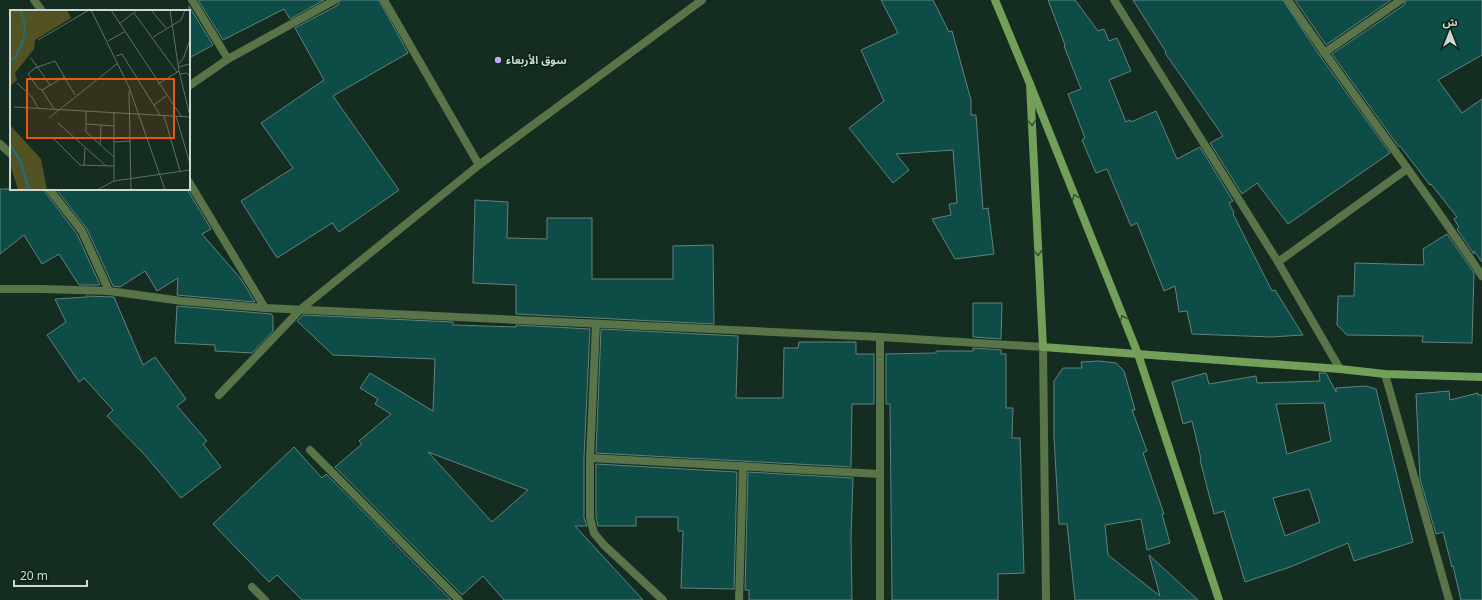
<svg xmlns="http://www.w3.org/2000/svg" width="1482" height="600" font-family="Georgia,'Noto Sans Arabic',serif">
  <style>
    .building { fill: #0d4c47; stroke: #63827f; fill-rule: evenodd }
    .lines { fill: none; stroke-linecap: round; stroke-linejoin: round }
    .street { stroke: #597448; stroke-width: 8 }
    .secondary { stroke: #749f59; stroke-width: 8 }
    .oneway { stroke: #355431 }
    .poi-dot { fill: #bbaaf6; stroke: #0b2217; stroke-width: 1.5 }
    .labels { text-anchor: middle; stroke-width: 3; stroke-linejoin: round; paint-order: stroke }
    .poi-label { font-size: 11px; font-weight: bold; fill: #ccd9d2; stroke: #0b2217; text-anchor: start }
    .inset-river { fill: none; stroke: #1c7081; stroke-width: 2 }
    .inset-road { fill: none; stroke: #5e7167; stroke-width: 1 }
    .view { fill: #e8590c; fill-opacity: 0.15; stroke: #e8590c; stroke-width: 2 }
    .inset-edge { fill: none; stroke: #ccd9d2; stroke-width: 2 }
  </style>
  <rect width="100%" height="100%" fill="#152c20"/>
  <g class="building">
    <polygon points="198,0 324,0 290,19 284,9 223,40"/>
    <polygon points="340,0 379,0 408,53 333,96 399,190 339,232 332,223 277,258 241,201 293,168 261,123 324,80 295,28 338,5"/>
    <polygon points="881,0 933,0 949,32 952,31 971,100 971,115 976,115 983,209 988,208 994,254 955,259 932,219 951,215 949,204 957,203 953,150 896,154 909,170 893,183 849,128 884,101 861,50 898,33"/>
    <polygon points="1048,0 1075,0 1098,31 1104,29 1109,41 1117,38 1131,71 1109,80 1126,122 1130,120 1131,122 1156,111 1177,159 1200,147 1233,201 1229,203 1234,213 1233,214 1272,291 1275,290 1303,335 1271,337 1192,334 1187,311 1179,312 1175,286 1164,291 1137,223 1131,226 1107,169 1096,173 1082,140 1085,138 1068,94 1081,89 1064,46 1065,45"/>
    <polygon points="1133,0 1283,0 1320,56 1390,153 1288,224 1257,183 1242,194 1210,143 1223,136 1165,53 1166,52"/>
    <polygon points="1295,0 1391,0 1326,45"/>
    <polygon points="1406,0 1482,0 1482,55 1438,80 1462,113 1482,99 1482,262 1474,251 1474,254 1457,229 1459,227 1454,219 1457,217 1431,184 1430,185 1400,146 1399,147 1332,54 1404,5"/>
    <polygon points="189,6 213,45 189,58"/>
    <polygon points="0,189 44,189 45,192 77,234 100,285 79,285 59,254 42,264 24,235 0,254"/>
    <polygon points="56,189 187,189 211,229 202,234 241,279 255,302 177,295 178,278 157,291 145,271 120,287 113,286 87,229"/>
    <polygon points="475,200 508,202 507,238 547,239 547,218 592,218 592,279 673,279 673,246 713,245 714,324 516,314 516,285 473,283"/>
    <polygon points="1447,234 1474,273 1472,343 1422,342 1423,336 1347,335 1337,325 1338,296 1354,296 1355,263 1424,265 1423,249"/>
    <polygon points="86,296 114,297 143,365 155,357 186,399 177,406 207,441 203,444 221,467 181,498 144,454 107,416 113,410 84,378 79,382 47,335 66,322 55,299 87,297"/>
    <polygon points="973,303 1002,303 1001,339 973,337"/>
    <polygon points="177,306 271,314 273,316 273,331 252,353 215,351 215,345 175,343"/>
    <path d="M303 315 453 322V325L516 327V325L590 329 584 458V518L587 526H575L643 600H504L483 576 462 595 335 467 362 444 359 441 391 414 375 404 378 399 360 388 370 373 433 411 435 359 333 355 297 321ZM428 452 528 490 492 522Z"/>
    <polygon points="601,329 738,336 736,398 783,398 784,348 798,348 799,342 856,342 856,354 874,354 874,404 852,404 851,467 596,453"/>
    <polygon points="973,348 1001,350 1001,354 1006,354 1006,408 1013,408 1012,438 1020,438 1024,573 998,574 998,600 892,600 890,404 886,404 886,354 936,353 936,351 973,351"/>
    <polygon points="1099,361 1116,363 1124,371 1135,410 1132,410 1147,451 1143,453 1164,514 1162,514 1170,543 1147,550 1141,519 1105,525 1108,555 1160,596 1149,555 1198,600 1075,600 1067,524 1059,524 1054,438 1054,381 1063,368 1082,368 1081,362"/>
    <path d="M1206 373 1209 384 1256 376 1257 383 1320 381 1319 373H1326L1336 392V388L1366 386 1376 389 1413 542 1354 561 1348 543 1290 567 1245 582 1224 511 1214 514 1200 460 1201 459 1192 421 1183 424 1172 382ZM1324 403 1331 441 1287 454 1276 404ZM1309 489 1320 522 1285 536 1273 498Z"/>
    <polygon points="1449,391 1450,400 1478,393 1478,395 1482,395 1482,600 1461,600 1453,566 1452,567 1443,532 1436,534 1420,479 1416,394"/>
    <polygon points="294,447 322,478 326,474 451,600 302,600 277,575 269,582 213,524"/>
    <polygon points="596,464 737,472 734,589 681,588 683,531 678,531 678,517 636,517 636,526 598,526 596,517"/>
    <polygon points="748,472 853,478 851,537 852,600 749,600 749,590 745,590"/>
  </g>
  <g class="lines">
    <g class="street">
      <polyline points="34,0 42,11"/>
      <polyline points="192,0 228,59"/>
      <polyline points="384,0 479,165"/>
      <polyline points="1114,0 1278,262 1340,369"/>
      <path d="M1288 0C1351 93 1420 182 1482 276"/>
      <polyline points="1324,53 1401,0"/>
      <polyline points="189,86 228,59 335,0"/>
      <polyline points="0,144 11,154"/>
      <polyline points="189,182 265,308"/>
      <polyline points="49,189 82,231 109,291"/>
      <polyline points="1278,262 1407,169"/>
      <polyline points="0,289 43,289 109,291 182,301 265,308 880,337 1043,347 1046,600"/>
      <polyline points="596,324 590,458 590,518 594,533 604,545 663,600"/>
      <polyline points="1385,374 1449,600"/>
      <polyline points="219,395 301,309 479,165 702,0"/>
      <polyline points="310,450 459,600"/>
      <polyline points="590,458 880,474"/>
      <polyline points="252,587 265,600"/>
      <polyline points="739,600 743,466"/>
      <polyline points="880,600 880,337"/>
    </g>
    <g class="secondary">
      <polyline points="995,0 1030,84 1138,354 1219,600"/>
      <polyline points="1030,84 1043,347 1340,369 1385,374 1482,377"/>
    </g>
  </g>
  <defs><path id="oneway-chevron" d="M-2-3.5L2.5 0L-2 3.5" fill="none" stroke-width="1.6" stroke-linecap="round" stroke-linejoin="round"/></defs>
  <g class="oneway">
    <use href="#oneway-chevron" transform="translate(1032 123) rotate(87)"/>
    <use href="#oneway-chevron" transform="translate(1075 197) rotate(-112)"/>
    <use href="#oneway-chevron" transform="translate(1038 253) rotate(87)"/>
    <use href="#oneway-chevron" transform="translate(1123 318) rotate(-112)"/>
  </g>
  <circle class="poi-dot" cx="498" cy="60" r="4"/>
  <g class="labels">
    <g class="poi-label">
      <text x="506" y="64">سوق الأربعاء</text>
    </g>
  </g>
  <g transform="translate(10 10)">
    <rect width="180" height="180" fill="#152c20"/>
    <path d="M0 0H57L61 8 25 30 24 39 5 63 7 70 0 76ZM0 115 31 149 37 180H8L0 154Z" fill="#535223"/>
    <path class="inset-river" d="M0 50 5 48 11 36 14 26 15 15 10 0M0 134 11 153 19 180"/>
    <path class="inset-road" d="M81 0 119 77 155 180M101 0 171 106M141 0 156 18M160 0 169 61 180 106M124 3 167 62M109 14 127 0M143 27 171 10 175 0M28 30 79 0M98 31 114 22M106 46 112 44 150 105M21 48 40 75M168 55 174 47 180 29M168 57 180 54M170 64 177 63 180 67M7 73 22 87 28 98M148 74 169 61M32 80 54 67M119 81 121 180M144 95 156 86M4 97 180 107M44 99 32 80 28 78 18 64 25 58 45 51 65 85M76 101V122L104 147M104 102V171M154 106 170 161M166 106 180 154M39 108 108 53M48 113 96 156M76 114 104 116M42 127 70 155 104 156M104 132 121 131M90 135 91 115M74 156 75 138M87 180 104 171 180 160"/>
    <path class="view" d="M17 69H164V128H17Z"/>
    <rect width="180" height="180" class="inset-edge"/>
  </g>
  <g transform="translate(1450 32)" stroke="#0b2217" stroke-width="3" paint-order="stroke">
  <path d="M0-3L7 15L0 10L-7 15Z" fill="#ccd9d2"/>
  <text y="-6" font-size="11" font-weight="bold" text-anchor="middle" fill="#ccd9d2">ش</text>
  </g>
  <path d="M14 580v6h73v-6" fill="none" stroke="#ccd9d2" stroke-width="2"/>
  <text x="20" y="580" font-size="12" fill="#ccd9d2" stroke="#0b2217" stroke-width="3" paint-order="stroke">20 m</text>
</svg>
